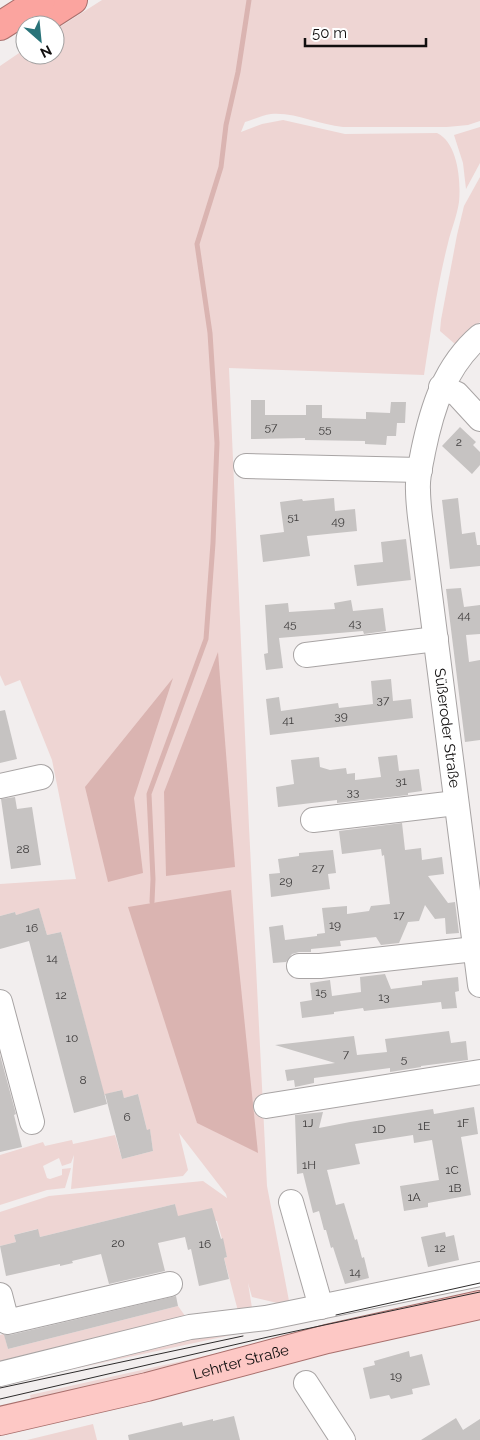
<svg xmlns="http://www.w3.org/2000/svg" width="480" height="1440" font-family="Raleway,sans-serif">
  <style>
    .green { fill: #eed5d3 }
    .water { fill: #dab4b1 }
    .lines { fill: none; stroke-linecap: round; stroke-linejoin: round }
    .stream { stroke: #dab4b1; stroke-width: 5 }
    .building { fill: #c6c3c2 }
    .minor-casing { stroke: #a8a4a4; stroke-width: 26 }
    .major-casing { stroke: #a9706d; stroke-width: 30 }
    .highway-casing { stroke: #a9706d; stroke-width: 30 }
    .minor { stroke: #fff; stroke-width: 24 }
    .major { stroke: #fdc8c5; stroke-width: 28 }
    .highway { stroke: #fba49f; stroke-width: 28 }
    .tram { stroke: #2e2c2c; stroke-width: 1 }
    .labels { text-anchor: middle; stroke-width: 5; stroke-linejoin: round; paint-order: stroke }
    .number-label { font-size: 12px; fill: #3e3c3c }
    .street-label { font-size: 15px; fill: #110f0f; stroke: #fff }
  </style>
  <rect width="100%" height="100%" fill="#f2eeee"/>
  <g class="green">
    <path d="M102 0H480V121L468 125 447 127H343C319 125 296 112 271 114 262 115 253 120 245 122L241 132 262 124 283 120 345 134 437 133C458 143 461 181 459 202 457 216 451 230 448 243 437 286 431 331 424 375L229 368 249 827 267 1186 290 1306 252 1297 248 1283 252 1308 238 1311 224 1258 227 1257 217 1221 178 1218 175 1204 40 1237 37 1229 14 1235 16 1242 0 1246V1212L49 1196 203 1181 227 1198 226 1194 179 1133 188 1170 183 1176 71 1189 74 1155 71 1163 62 1166 59 1158 43 1166 47 1178 50 1179 62 1175V1169L71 1168 65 1188 47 1190 0 1205V1155L43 1142 45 1146 72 1140 73 1144 115 1135 122 1159 153 1151 150 1130H147L138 1094 124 1098 121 1090 104 1095 61 932 47 935 39 909 16 915 15 912 0 916V884L76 879 52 760 20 680 5 686 0 675V66L25 49V55H55V30Z"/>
    <polygon points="480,127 480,163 466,189 463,163 454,135"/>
    <polygon points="480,177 480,322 455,344 440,331 441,320 457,235 464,206"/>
    <polygon points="178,1306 188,1320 0,1363 0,1335 4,1334 8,1349"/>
    <polygon points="260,1329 26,1379 173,1338"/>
    <polygon points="263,1343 130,1378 107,1381 31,1400 30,1395"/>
    <polygon points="93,1424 97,1440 27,1440"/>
  </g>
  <g class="water">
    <polygon points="218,652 235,867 166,876 164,792"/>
    <polygon points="173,678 134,798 143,873 108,882 85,787"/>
    <polygon points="231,890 258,1153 197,1123 128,907"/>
  </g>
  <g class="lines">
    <polyline class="stream" points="152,902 153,879 149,794 206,639 213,543 217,443 210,333 197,244 221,167 226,125 238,72 249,0"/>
  </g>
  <g class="building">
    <polygon points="251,400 265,400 265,415 306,415 306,405 322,405 322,418 366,419 366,412 390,413 391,402 406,402 405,423 397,423 396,436 387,436 386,445 365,444 365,441 305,440 305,438 251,439"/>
    <polygon points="460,427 476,442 473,445 480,452 480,465 472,474 442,446"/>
    <polygon points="334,498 335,511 355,509 357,531 307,536 310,556 263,562 260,535 284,532 280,502 302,499 303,501"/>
    <polygon points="458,498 462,534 475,532 477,545 480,545 480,566 450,569 442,500"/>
    <polygon points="406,539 411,580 357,586 354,565 383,562 381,542"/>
    <polygon points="461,588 464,607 480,605 480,634 466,635 469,662 480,660 480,740 465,742 446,589"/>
    <polygon points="351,600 353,611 383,608 386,631 364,634 363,631 279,638 283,668 266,670 264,654 268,653 265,605 288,603 289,612 335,609 334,603"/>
    <polygon points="391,679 393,701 411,699 413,718 270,735 266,699 279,697 281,711 338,703 339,708 373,704 371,681"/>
    <polygon points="5,710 17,759 0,763 0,711"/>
    <polygon points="397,755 399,771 419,769 422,791 408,793 408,795 337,803 337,800 278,807 276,787 294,784 291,760 319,757 320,767 330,770 346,768 347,774 355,773 355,780 381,777 378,757"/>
    <polygon points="15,797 17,809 32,807 41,865 11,869 1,799"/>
    <polygon points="402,823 405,850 421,848 422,860 442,857 444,874 428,876 448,903 455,902 459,933 446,934 445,918 435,919 425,905 419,921 408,922 399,943 381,945 376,937 340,941 341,946 311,949 311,952 299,952 292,954 286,962 273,963 269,927 283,925 285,940 317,936 317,934 325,933 322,908 347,906 347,914 369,911 371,906 390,904 384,855 382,856 381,849 342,854 339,831"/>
    <polygon points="333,850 336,873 328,874 330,889 271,897 269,874 280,873 278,859 299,856 299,853"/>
    <polygon points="39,908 47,935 61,932 107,1104 74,1113 29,941 0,949 0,916 15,912 16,915"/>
    <polygon points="385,974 391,989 422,985 422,981 458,977 459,991 455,992 457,1008 442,1009 441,1002 364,1011 363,1008 349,1010 334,1012 334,1014 302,1018 300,1002 312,1000 310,983 330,980 332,996 361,992 360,977"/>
    <polygon points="449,1031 451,1043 466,1041 468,1060 421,1066 421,1067 390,1072 390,1068 314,1078 314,1083 295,1087 294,1080 287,1081 285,1070 335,1063 275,1045 354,1036 357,1055 387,1052 385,1039"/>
    <polygon points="0,1055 16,1114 14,1115 22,1147 0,1152"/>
    <polygon points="122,1090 124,1098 138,1094 147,1130 150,1129 153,1151 122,1159 105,1094"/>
    <polygon points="474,1107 478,1134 461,1137 471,1195 428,1203 428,1207 404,1211 400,1186 439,1180 432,1140 414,1143 413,1135 355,1144 360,1164 327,1170 336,1205 344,1203 355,1240 357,1239 362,1258 364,1257 369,1278 345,1284 333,1247 331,1248 326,1230 324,1230 319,1211 313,1213 303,1173 297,1174 295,1115 323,1112 319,1128 350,1122 433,1109 434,1114"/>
    <polygon points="175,1204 178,1216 212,1208 221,1239 223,1238 227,1257 224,1258 229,1279 199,1286 191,1249 188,1250 185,1237 158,1243 165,1271 109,1284 101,1254 72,1261 73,1263 60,1266 60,1264 6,1276 0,1246 16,1242 14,1235 38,1229 40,1237"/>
    <polygon points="445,1232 446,1237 454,1235 459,1260 428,1267 421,1237"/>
    <polygon points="176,1296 178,1306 8,1349 4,1335 10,1335"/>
    <polygon points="409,1351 410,1357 422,1354 430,1385 412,1389 413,1394 391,1399 389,1395 370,1399 363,1368 375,1365 374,1361"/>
    <polygon points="234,1416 240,1440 129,1440 128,1435 182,1422 183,1426 213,1419 213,1421"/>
    <polygon points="456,1418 463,1430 480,1419 480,1440 421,1440"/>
  </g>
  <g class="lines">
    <g class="minor-casing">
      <g id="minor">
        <path id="s1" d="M480 336C445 366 432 408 423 452 421 464 417 477 418 490 418 499 419 508 420 517L480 985"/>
        <polyline points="441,387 457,394 480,419"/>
        <polyline points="246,466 420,470"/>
        <polyline points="306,655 436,639"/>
        <polyline points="0,786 41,777"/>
        <polyline points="313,820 456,803"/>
        <polyline points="299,966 320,966 475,949"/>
        <polyline points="0,1002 32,1122"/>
        <polyline points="266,1106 480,1072"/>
        <polyline points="291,1202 321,1307"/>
        <polyline points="0,1295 7,1322 170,1284"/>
        <polyline points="0,1374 190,1327 266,1318 480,1274"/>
        <polyline points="306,1383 343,1440"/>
      </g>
    </g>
    <g class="major-casing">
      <g id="major">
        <path id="s2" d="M0 1421 147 1387 327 1339 480 1305"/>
      </g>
    </g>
    <g class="highway-casing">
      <g id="highway">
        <polyline points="34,25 73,0"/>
        <polyline points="0,26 41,0"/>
      </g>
    </g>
    <use href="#minor" class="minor"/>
    <use href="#major" class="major"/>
    <use href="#highway" class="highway"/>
    <g class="tram">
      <polyline points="336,1315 480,1283"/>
      <polyline points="0,1388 243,1336"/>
      <polyline points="0,1399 268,1337 480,1292"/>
    </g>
  </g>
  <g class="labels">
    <g class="number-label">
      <text x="271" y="431">57</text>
      <text x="325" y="433">55</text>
      <text x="459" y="446">2</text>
      <text x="293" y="521">51</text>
      <text x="338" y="525">49</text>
      <text x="464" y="619">44</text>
      <text x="355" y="627">43</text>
      <text x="290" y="628">45</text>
      <text x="383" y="704">37</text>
      <text x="341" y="720">39</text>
      <text x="288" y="724">41</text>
      <text x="401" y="785">31</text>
      <text x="353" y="796">33</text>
      <text x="23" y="853">28</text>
      <text x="318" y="872">27</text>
      <text x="286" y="885">29</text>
      <text x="399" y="919">17</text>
      <text x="335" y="929">19</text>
      <text x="32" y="932">16</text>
      <text x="52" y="962">14</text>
      <text x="321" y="996">15</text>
      <text x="61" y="999">12</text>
      <text x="384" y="1001">13</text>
      <text x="72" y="1042">10</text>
      <text x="346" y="1058">7</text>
      <text x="404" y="1063">5</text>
      <text x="83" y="1084">8</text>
      <text x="127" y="1121">6</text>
      <text x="308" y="1127">1J</text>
      <text x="463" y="1127">1F</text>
      <text x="424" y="1130">1E</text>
      <text x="379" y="1133">1D</text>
      <text x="309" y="1169">1H</text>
      <text x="452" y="1174">1C</text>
      <text x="455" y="1192">1B</text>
      <text x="414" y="1201">1A</text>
      <text x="118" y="1247">20</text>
      <text x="205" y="1248">16</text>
      <text x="440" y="1252">12</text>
      <text x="355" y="1276">14</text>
      <text x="396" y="1380">19</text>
    </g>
    <g class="street-label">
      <text dy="5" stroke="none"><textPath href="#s1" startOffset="410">Süßeroder Straße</textPath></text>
      <text dy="5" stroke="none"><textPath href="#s2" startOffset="248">Lehrter Straße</textPath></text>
    </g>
  </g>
  <g transform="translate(40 40) rotate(153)"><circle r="24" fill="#ffffff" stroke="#a09f9f"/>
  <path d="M0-4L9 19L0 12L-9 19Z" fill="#297379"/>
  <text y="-8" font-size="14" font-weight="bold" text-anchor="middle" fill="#110f0f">N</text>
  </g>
  <path d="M305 38v8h121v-8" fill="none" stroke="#110f0f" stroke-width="2.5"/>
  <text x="312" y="38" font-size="15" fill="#110f0f" stroke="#ffffff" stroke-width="4" paint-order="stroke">50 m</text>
</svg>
